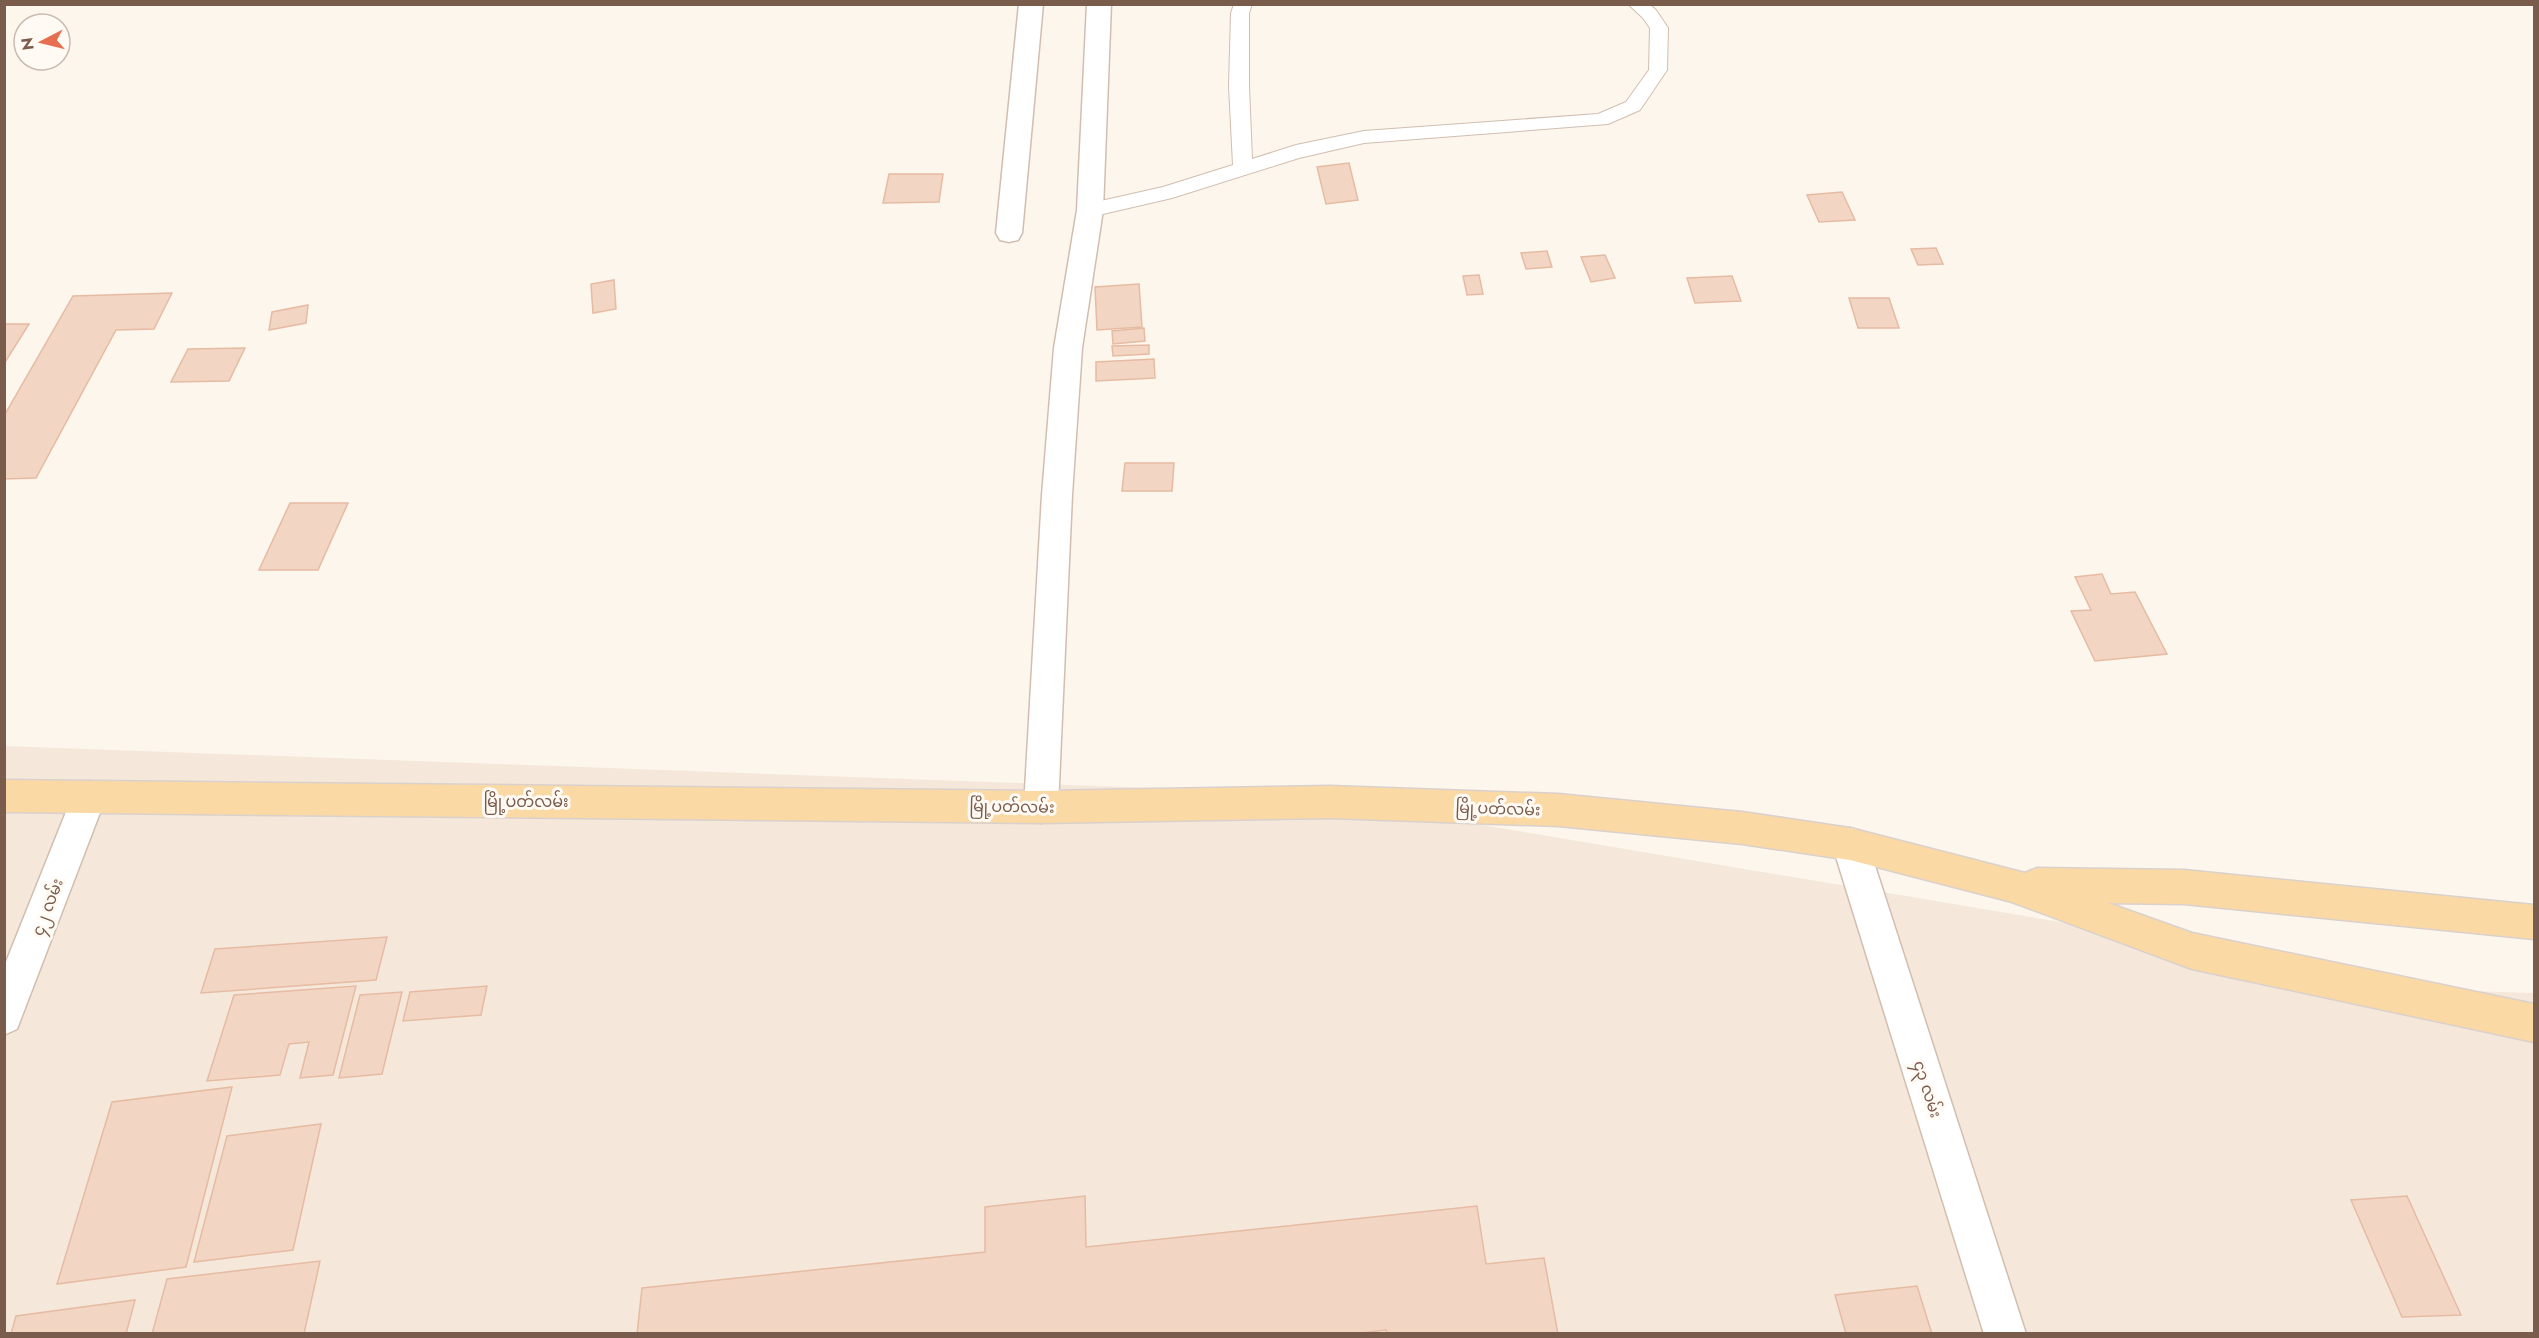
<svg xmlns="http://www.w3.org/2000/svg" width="2539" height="1338" font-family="Jost,'Noto Sans Myanmar',sans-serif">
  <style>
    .residential { fill: #f5e8da }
    .building { fill: #f3d5c3; stroke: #e6bba3; stroke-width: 1.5 }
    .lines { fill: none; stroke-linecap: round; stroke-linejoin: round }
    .service-casing { stroke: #d1beb0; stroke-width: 2 }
    .minor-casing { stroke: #d1beb0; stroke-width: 3 }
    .primary-casing { stroke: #dad1cd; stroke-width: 3 }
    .service { fill: #fff; fill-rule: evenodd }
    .minor { fill: #fff; fill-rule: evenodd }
    .primary { fill: #fbd9a5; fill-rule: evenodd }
    .labels { text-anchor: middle; stroke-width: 6; stroke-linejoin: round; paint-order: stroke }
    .street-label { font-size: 16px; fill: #7a5c4d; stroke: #fffaf3 }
  </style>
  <rect width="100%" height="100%" fill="#fdf6ec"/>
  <polygon class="residential" points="5,746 1292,793 2471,991 2534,993 2534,1333 5,1334"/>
  <g class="building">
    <polygon points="1349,163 1358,200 1326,204 1317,167"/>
    <polygon points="889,174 943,174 939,202 883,203"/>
    <polygon points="1842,192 1855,220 1819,222 1807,195"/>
    <polygon points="1936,248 1943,264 1918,265 1911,249"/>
    <polygon points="1547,251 1552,267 1526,269 1521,253"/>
    <polygon points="1605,255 1615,278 1591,282 1581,257"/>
    <polygon points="1479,275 1483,294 1467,295 1463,276"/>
    <polygon points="1732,276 1741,301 1695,303 1687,278"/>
    <polygon points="614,280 616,309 593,313 591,284"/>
    <polygon points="1139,284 1142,327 1097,330 1095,287"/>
    <polygon points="172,293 154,329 116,330 36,478 4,479 4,416 73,296"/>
    <polygon points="1849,298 1889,298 1899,328 1858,328"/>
    <polygon points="308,305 306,323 269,330 272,312"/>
    <polygon points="4,324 29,324 4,364"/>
    <polygon points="1144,328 1145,341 1113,344 1112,331"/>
    <polygon points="1149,345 1149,354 1113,356 1112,346"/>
    <polygon points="245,348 229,381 171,382 188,349"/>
    <polygon points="1154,359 1155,378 1096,381 1096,362"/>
    <polygon points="1125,463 1174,463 1172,491 1122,491"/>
    <polygon points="290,503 348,503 318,570 259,570"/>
    <polygon points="2102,574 2111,594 2135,592 2167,654 2095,661 2071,611 2091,610 2075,577"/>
    <polygon points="387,937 376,980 201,993 215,949"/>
    <polygon points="356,986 333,1075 300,1078 309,1042 289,1044 280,1075 207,1081 234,995"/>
    <polygon points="487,986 481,1015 403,1021 410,992"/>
    <polygon points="402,992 382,1074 339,1078 360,995"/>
    <polygon points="232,1087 186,1267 57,1284 112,1102"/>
    <polygon points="321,1124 293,1250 194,1262 227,1136"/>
    <polygon points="1085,1196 1086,1247 1477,1206 1486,1264 1544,1258 1558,1334 1387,1334 1386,1330 1353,1334 637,1334 642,1288 985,1252 985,1207"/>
    <polygon points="2407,1196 2461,1315 2402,1317 2351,1200"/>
    <polygon points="320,1261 304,1334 152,1334 167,1279"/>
    <polygon points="1917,1286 1932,1334 1846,1334 1835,1295"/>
    <polygon points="135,1300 126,1334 11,1334 16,1316"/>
  </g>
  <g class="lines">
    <g class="service-casing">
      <polygon id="service" points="1234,4 1252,4 1249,13 1249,86 1252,159 1296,145 1364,131 1598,114 1626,102 1649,70 1650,28 1643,18 1628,4 1649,4 1656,10 1668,28 1667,70 1640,110 1608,124 1364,143 1299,158 1172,198 1090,217 1083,215 1080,210 1083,205 1163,187 1233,165 1229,86 1231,13"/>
    </g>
    <g class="minor-casing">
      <g id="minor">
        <polygon points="1019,4 1043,4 1022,233 1018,240 1009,242 1000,240 996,233"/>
        <polygon points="1087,4 1111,4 1103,210 1082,348 1072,495 1058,807 1053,818 1041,823 1029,818 1024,807 1042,495 1054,348 1077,210"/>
        <polygon points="89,781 101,786 106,797 17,1029 4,1035 4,967 72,797 77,786"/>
        <polygon points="1850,828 1863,832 1868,844 2026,1334 1984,1334 1832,844 1837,832"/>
      </g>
    </g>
    <g class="primary-casing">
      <polygon id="primary" points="4,780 1041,791 1330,786 1558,794 1742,812 1850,828 2025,873 2037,868 2184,870 2534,905 2534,939 2184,904 2108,903 2192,933 2534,1004 2534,1042 2192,969 2012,902 1850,860 1742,844 1558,826 1330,818 1041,823 4,812"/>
    </g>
    <use href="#service" class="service"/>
    <use href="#minor" class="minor"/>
    <use href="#primary" class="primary"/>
  </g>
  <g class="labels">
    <g class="street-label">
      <text x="526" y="807">မြို့ပတ်လမ်း</text>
      <text transform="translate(1012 806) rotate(1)" y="6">မြို့ပတ်လမ်း</text>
      <text transform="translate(1498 808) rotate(2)" y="6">မြို့ပတ်လမ်း</text>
      <text transform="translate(47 907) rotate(-69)" y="6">၄၂ လမ်း</text>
      <text transform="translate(1928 1089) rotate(72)" y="6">၄၃ လမ်း</text>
    </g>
  </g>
  <rect width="2539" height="1338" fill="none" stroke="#7a5c4d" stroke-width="12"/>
  <g transform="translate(42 42) rotate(263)"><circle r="28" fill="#fffaf3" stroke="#cabbb1" stroke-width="1.5"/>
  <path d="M0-4.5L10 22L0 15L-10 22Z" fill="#e76f51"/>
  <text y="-9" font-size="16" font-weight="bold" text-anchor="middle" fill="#7a5c4d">N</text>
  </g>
</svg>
